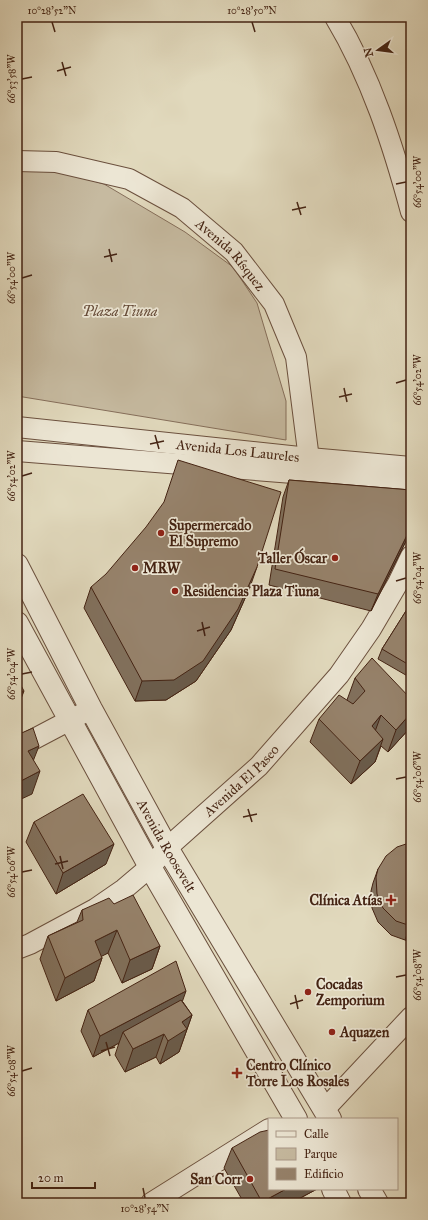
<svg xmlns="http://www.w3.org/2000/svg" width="428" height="1220" font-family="'IM FELL Great Primer',serif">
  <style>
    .green { fill: #c6baa0; stroke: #856e5a }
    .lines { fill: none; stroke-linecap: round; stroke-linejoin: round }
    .minor-casing { stroke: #6b503e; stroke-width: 22 }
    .tertiary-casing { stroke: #6b503e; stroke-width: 24 }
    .minor { stroke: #ece6d4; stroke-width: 20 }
    .tertiary { stroke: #ece6d4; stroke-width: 22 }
    .wall { fill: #81705c; stroke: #442313 }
    .shaded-wall { fill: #695b4b; stroke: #442313 }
    .building { fill: #96826b; stroke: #442313 }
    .ticks { fill: none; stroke: #442313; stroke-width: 1.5 }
    .poi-dot { fill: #8f2418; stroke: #ece6d4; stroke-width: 1.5 }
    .labels { text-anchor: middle; stroke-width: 3.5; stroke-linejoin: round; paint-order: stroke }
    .street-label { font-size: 14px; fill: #442313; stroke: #ece6d4 }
    .park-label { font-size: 14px; font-style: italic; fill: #644936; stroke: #ece6d4 }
    .poi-label { font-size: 14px; font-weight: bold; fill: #442313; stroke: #ece6d4; text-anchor: start }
    .neatline { fill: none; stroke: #442313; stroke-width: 1.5 }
    .ticks-label { font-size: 10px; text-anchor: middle; fill: #442313 }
  </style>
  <rect width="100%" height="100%" fill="#e1d9bd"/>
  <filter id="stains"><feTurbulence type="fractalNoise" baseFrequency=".005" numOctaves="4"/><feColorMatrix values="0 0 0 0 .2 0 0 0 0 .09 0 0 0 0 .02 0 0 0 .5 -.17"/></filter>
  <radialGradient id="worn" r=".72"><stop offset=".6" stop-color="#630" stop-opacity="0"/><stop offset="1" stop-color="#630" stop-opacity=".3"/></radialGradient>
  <polygon class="green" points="17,163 55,170 104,184 185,232 233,267 257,303 286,401 286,440 17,396"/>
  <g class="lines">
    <g class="minor-casing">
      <g id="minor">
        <path d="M335 17C371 77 393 145 411 212"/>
        <path id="s1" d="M17 161 56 162 129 179 182 208 234 252 274 304 296 357 311 475"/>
        <path id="s2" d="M17 427 309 458 411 467"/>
        <polyline points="17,451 293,473 411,485"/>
        <polyline points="17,748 91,709"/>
        <path id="s3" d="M17 949 30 944 95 909 124 889 150 867 167 848 259 766 339 675 371 629 398 583 411 556"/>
        <polyline points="324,1110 411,1017"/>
        <polyline points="151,1203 269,1129"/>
      </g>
    </g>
    <g class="tertiary-casing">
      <g id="tertiary">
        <path id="s4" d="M17 565 91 709 167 848 330 1119"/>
        <polyline points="17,623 150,867 296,1119"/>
        <polyline points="333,1189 340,1203"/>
        <polyline points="369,1189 377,1203"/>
      </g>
    </g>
    <use href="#minor" class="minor"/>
    <use href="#tertiary" class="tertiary"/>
  </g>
  <g class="wall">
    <polygon points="289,480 411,490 411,531 371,611 269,585 283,497"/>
    <polygon points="91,587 250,587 231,630 196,681 166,700 135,701 84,608"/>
    <polygon points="411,603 411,678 378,659 382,649"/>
    <polygon points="355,678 411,699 411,723 409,729 388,752 381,746 375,762 351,784 310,742 319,719 347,700"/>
    <polygon points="34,822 106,864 56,894 26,842"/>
    <polygon points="409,843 411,941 405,940 391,935 378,922 372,908 371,891 373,883 378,869"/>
    <polygon points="114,904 160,946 152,969 122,983 108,953 101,956 102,958 94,981 56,1001 40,959 48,936 77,922 82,910"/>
    <polygon points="183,1002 192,1015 179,1052 160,1064 156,1057 125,1072 115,1055 119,1043 93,1057 81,1031 88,1010"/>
    <polygon points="232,1148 317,1189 291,1203 244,1203 224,1168"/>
  </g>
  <g class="shaded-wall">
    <polygon points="411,527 411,531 371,611 378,594"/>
    <polygon points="257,567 250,587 231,630 196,681 166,700 135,701 142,681"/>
    <polygon points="24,691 17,709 17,694"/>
    <polygon points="411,713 411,723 409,729 388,752 396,730"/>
    <polygon points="381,715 373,737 372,726"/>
    <polygon points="383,739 375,762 351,784 360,761"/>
    <polygon points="39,746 30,769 28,751"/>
    <polygon points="40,771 32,794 17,801 17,783"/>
    <polygon points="114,844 106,864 56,894 63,873"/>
    <polygon points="410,926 411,926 411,941 405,940"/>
    <polygon points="117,930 108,953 87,964 95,941"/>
    <polygon points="160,946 152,969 122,983 130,960"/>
    <polygon points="102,958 94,981 56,1001 65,978"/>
    <polygon points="186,991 179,1011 123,1032 119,1043 93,1057 100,1036"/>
    <polygon points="192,1015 179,1052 160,1064 168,1041 182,1022"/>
    <polygon points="164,1034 156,1057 125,1072 133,1049"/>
    <polygon points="286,1189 317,1189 291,1203 262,1203 262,1202"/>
  </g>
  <g class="building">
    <polygon points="178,460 281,492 257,567 238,609 203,661 174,680 142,681 91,587 106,574 146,527 164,502"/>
    <polygon points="289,480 411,490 411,527 378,594 275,569"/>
    <polygon points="411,603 411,666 382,649"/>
    <polygon points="372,658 411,699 411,713 396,730 381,715 372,726 383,739 360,761 319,719 339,695 353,704 365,691 355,678"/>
    <polygon points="17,678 24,691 17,694"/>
    <polygon points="33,728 39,746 28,751 40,771 17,783 17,735"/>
    <polygon points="83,794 114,844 63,873 34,822"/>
    <polygon points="411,842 411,926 396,921 383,908 377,894 376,877 378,869 386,856 397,847 409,843"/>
    <polygon points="133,895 160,946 130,960 117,930 95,941 102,958 65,978 48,936 83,920 82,910 109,898 114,904"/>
    <polygon points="176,961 186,991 100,1036 88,1010"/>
    <polygon points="181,1000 192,1015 182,1022 187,1029 168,1041 164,1034 133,1049 123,1032"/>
    <polygon points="269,1130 269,1189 286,1189 262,1202 232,1148 260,1132"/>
  </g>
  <path class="ticks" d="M52 22 55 32M252 22 255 32M62 62 66 76M57 71 71 67M22 79 32 77M396 184 406 182M297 202 301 215M292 210 306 207M109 249 112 262M104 257 117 254M22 278 32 275M396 383 406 380M344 388 347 402M339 397 352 394M155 435 159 449M150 444 164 441M22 476 32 473M396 581 406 578M202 622 205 636M197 631 210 627M22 674 32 672M396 779 406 777M248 809 252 822M243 817 257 814M60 856 63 869M55 864 68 861M22 872 32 870M396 977 406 975M295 995 298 1009M290 1004 303 1000M106 1042 110 1056M101 1051 115 1047M22 1071 32 1068M143 1188 145 1198"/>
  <g class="poi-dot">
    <circle cx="161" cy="533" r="4"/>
    <circle cx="335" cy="558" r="4"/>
    <circle cx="135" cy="568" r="4"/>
    <circle cx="175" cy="591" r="4"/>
    <path d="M389 894h4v4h4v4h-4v4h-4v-4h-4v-4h4z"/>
    <circle cx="308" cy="992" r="4"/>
    <circle cx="332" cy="1032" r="4"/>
    <path d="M235 1067h4v4h4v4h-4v4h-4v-4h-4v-4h4z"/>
    <circle cx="250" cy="1179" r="4"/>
  </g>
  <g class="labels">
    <g class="street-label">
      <text dy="5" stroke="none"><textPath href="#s1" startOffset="242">Avenida Rísquez</textPath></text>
      <text dy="5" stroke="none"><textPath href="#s2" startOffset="222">Avenida Los Laureles</textPath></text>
      <text dy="5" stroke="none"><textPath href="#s3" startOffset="283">Avenida El Paseo</textPath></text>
      <text dy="5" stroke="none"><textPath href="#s4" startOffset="318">Avenida Roosevelt</textPath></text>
    </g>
    <g class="park-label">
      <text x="120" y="316">Plaza Tiuna</text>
    </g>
    <g class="poi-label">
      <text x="169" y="530">Supermercado<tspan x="169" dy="16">El Supremo</tspan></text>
      <text x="327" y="563" text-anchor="end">Taller Óscar</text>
      <text x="143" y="573">MRW</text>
      <text x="183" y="596">Residencias Plaza Tiuna</text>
      <text x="382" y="905" text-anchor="end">Clínica Atías</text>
      <text x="316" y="989">Cocadas<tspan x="316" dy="16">Zemporium</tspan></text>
      <text x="340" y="1037">Aquazen</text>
      <text x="246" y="1070">Centro Clínico<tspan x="246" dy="16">Torre Los Rosales</tspan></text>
      <text x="242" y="1184" text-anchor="end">San Corr</text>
    </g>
  </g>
  <rect width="428" height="1220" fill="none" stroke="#e1d9bd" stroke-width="44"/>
  <rect x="268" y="1118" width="130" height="72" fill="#ece6d4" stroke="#a99887"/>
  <rect x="276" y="1131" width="20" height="6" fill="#ece6d4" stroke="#a99887"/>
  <text x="304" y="1138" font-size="12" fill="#442313">Calle</text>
  <rect x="276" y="1148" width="20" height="12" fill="#c6baa0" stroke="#a99887"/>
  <text x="304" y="1158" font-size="12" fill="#442313">Parque</text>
  <rect x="276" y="1168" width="20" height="12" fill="#96826b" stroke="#a99887"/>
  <text x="304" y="1178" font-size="12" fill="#442313">Edificio</text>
  <g transform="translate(378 50) rotate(256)" stroke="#ece6d4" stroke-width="3" paint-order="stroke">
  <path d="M0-3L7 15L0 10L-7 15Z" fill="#442313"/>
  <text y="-6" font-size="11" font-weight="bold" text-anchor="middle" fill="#442313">N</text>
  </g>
  <path d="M32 1182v6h63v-6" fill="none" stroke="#442313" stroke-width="2"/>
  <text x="38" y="1182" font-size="12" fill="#442313" stroke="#ece6d4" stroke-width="3" paint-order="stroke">20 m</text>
  <rect x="22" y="22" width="384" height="1176" class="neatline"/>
  <g class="ticks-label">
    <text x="52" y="14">10°28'52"N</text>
    <text x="252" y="14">10°28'50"N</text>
    <text transform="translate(11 79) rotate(-90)" y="4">66°53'58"W</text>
    <text transform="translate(417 182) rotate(-90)" y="4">66°54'00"W</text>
    <text transform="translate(11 278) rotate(-90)" y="4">66°54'00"W</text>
    <text transform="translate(417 380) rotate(-90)" y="4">66°54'02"W</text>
    <text transform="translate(11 476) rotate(-90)" y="4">66°54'02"W</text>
    <text transform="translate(417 578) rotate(-90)" y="4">66°54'04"W</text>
    <text transform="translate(11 674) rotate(-90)" y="4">66°54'04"W</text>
    <text transform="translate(417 777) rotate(-90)" y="4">66°54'06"W</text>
    <text transform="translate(11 872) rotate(-90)" y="4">66°54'06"W</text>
    <text transform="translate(417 975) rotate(-90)" y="4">66°54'08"W</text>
    <text transform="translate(11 1071) rotate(-90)" y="4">66°54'08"W</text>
    <text x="145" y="1212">10°28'54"N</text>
  </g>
  <rect width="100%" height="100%" filter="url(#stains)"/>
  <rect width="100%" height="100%" fill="url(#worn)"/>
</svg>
